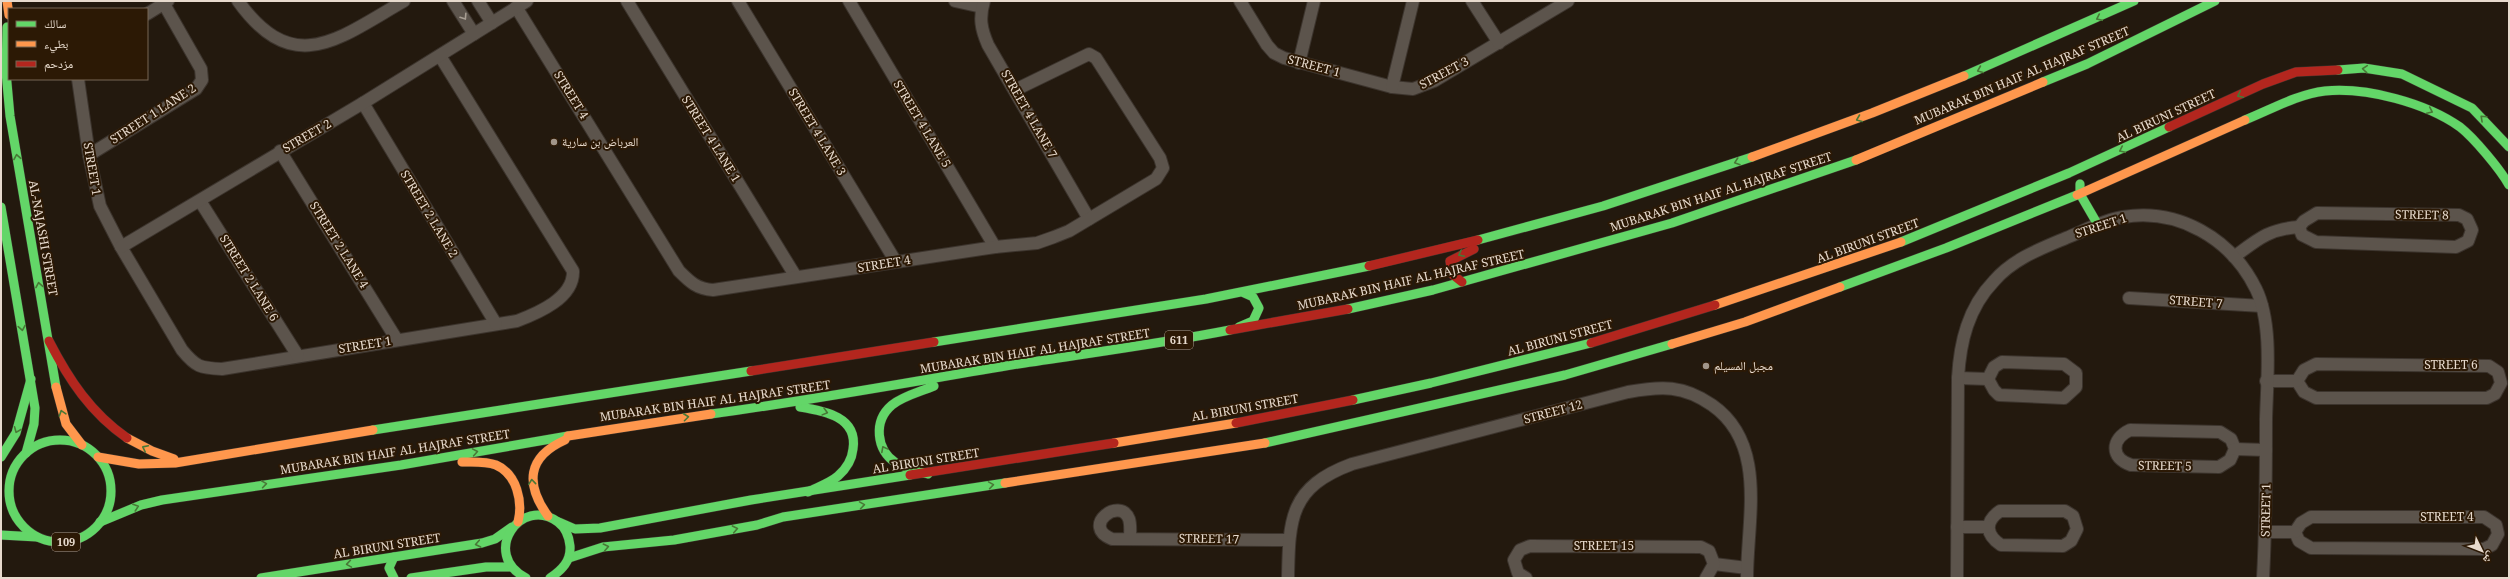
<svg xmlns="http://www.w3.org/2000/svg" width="2510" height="579" font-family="'Noto Serif','Noto Naskh Arabic',serif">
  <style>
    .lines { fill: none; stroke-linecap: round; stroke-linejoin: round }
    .street-casing { stroke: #3c342d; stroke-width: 14 }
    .fast-casing { stroke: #3c342d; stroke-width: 10 }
    .slow-casing { stroke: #3c342d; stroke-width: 10 }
    .jam-casing { stroke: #3c342d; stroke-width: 10 }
    .street { stroke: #5c544c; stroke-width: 12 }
    .fast { stroke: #63d668; stroke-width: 9 }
    .slow { stroke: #ff974d; stroke-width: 9 }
    .jam { stroke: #b3261e; stroke-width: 9 }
    .oneway { stroke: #a89e93 }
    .oneway2 { stroke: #487836 }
    .poi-dot { fill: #a2968a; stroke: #2c1905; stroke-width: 1.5 }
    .labels { text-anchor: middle; stroke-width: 4; stroke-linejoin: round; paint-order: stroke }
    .shield { fill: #2c1905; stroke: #afa091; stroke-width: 1 }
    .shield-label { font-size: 11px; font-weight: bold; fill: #e7dacd }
    .street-label { font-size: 12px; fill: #e7dacd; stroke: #2c1905 }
    .poi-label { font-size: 12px; fill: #e7dacd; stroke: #2c1905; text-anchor: start }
  </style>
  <rect width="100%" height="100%" fill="#23190e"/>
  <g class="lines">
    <g class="street-casing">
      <g id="street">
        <path d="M238 1C294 79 339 38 404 1"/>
        <polyline points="453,1 474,34"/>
        <polyline points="478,1 492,23"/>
        <polyline points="627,1 796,277"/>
        <polyline points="738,1 896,262"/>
        <polyline points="849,1 995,247"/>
        <polyline points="955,1 982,7"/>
        <path d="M984 1C979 18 981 29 988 45L1089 219"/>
        <polyline points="1240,1 1267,45 1274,53 1284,58 1392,87 1413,89 1434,81 1568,1"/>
        <polyline points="1472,1 1499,43"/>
        <path d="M516 7 679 271C690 282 697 289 713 290L995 247 1037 243 1054 237 1069 231 1156 179 1163 168 1160 158 1096 58 1089 54 1015 90"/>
        <polyline points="147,14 168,1"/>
        <polyline points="1299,63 1314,1"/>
        <path d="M78 79 89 155 100 206 121 247 182 350C196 367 200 368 222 369L517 321C538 313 574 298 573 271L440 56"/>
        <polyline points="1392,87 1413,1"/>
        <polyline points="363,103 496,324"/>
        <polyline points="280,151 397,340"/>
        <polyline points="89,155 196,89 202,80 201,69 164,4"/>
        <polyline points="200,201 298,356"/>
        <polygon points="2317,213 2459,215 2467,219 2472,230 2468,241 2456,247 2316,242 2302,235 2299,227 2304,221"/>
        <polyline points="121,247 363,103 527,1"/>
        <path d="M2234 257C2258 239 2269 229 2299 227"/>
        <polyline points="2129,298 2262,306"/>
        <polygon points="2002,362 2064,364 2076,373 2076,387 2064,398 1999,395 1994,390 1988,379 1994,367"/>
        <polygon points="2316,364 2489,366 2498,372 2501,383 2495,394 2487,398 2316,398 2304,392 2297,381 2304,370"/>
        <polyline points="1958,378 1988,379"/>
        <polyline points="2266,381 2297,381"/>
        <path d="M2130 430 2220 432 2231 439 2235 449 2230 460 2219 467 2131 465C2110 458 2111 439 2130 430Z"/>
        <polyline points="2235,449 2266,450"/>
        <path d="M2000 511H2065L2073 516 2077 529 2071 541 2063 546 2001 545C1986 535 1984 522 2000 511Z"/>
        <polygon points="2311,517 2484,517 2496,525 2498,534 2492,545 2484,549 2311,548 2299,541 2295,532 2301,523"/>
        <polyline points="1957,527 1988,527"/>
        <polyline points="2266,532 2295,532"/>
        <path d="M1130 538C1130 533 1131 525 1129 519 1120 496 1080 526 1112 539L1289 540"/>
        <polyline points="1714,564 1747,568"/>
        <path d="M1288 578C1289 518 1290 487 1352 464L1628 392C1662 386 1683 385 1712 405 1768 444 1747 520 1747 578"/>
        <polyline points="1526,578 1518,573 1514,560 1520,550 1530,546 1701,547 1709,551 1714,564 1706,578"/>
        <path d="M1957 578 1958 378C1960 342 1968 308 1994 281 2013 259 2040 249 2066 238 2084 231 2103 220 2123 217 2178 208 2231 238 2256 289 2273 324 2267 380 2266 419 2266 472 2266 525 2263 578"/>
      </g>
    </g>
    <g class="fast-casing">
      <g id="fast">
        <polyline points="7,27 6,72 10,116 56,387"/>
        <polyline points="2338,70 2364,68 2402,74 2472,108 2509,147"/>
        <polyline points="1964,76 2134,1"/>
        <polyline points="2043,82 2087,64 2215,1"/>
        <path d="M2245 120C2270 110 2298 94 2325 91 2367 87 2426 103 2460 127 2474 138 2500 169 2509 185"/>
        <polyline points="2080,184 2080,194 2098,225"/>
        <polyline points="1,207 35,408 34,424 26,453"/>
        <polyline points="1478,240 1603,206 1752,157"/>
        <polyline points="1901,242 2069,173 2169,127"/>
        <polyline points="1840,287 1946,248 2077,195"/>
        <polyline points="1348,309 1433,290 1672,223 1856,160"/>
        <polyline points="1239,327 1253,321 1259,308 1253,297 1244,293"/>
        <polyline points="934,342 1206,299 1369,266"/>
        <polyline points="1353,400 1431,383 1591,343"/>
        <path d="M800 407C825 411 858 417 853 449 852 459 846 469 838 476 830 483 818 487 808 492"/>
        <path d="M711 414C814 400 916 381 1018 364 1089 353 1159 344 1230 330"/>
        <polyline points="373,430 751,371"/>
        <circle cx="60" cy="491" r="51"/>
        <polyline points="1265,443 1565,375 1672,344"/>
        <polyline points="1,457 16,433 31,379"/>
        <path d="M928 474C917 471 905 470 896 463 876 450 873 421 892 405 903 396 920 392 934 386"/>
        <polyline points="100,522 141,505 162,500 401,465 568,436"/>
        <polyline points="559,522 575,529 600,528 751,500 910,475"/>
        <polyline points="1,535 37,537"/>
        <polyline points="394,557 389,568 394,578"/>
        <polyline points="569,558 603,547 674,540 757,525 783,517 1005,483"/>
        <polyline points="261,578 482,543 495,539 512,527"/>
        <polyline points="411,578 486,567 511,567"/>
        <path d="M526 578C480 554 521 495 558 522 566 528 569 536 570 546 571 561 562 570 550 578"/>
      </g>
    </g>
    <g class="slow-casing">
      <g id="slow">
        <polyline points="7,1 9,15"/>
        <polyline points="1752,157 1872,113 1964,76"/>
        <polyline points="1856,160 2043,82"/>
        <polyline points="2077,195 2245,120"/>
        <polyline points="1715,305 1901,242"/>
        <polyline points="1672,344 1745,322 1840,287"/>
        <polyline points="56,387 66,424 82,445"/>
        <polyline points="568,436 711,414"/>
        <polyline points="127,438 152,451 174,459"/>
        <polyline points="1114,443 1236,423"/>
        <polyline points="98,457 139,464 175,463 373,430"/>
        <path d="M462 462C473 462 486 461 496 465 517 474 523 502 518 522"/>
        <polyline points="1005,483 1265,443"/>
        <path d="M548 516C525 484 527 457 565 440"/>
      </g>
    </g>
    <g class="jam-casing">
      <g id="jam">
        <polyline points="2169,127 2263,84 2296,72 2338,70"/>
        <polyline points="1369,266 1478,240"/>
        <polyline points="1462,282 1452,274 1450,261 1474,249"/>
        <polyline points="1230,330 1348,309"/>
        <path d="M49 341C69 380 91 413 127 438"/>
        <polyline points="1591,343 1715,305"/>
        <polyline points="751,371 934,342"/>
        <polyline points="1236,423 1353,400"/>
        <polyline points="910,475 1114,443"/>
      </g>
    </g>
    <use href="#street" class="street"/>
    <use href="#fast" class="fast"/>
    <use href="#slow" class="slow"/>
    <use href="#jam" class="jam"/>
  </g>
  <defs><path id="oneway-chevron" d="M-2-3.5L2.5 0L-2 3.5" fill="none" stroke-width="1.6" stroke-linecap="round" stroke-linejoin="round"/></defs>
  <use class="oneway" href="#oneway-chevron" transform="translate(464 17) rotate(57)"/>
  <g class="oneway2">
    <use href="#oneway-chevron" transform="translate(2099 18) rotate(155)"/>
    <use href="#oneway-chevron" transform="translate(2365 69) rotate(-175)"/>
    <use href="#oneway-chevron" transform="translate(1980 70) rotate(157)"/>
    <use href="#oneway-chevron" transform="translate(2240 95) rotate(154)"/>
    <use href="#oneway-chevron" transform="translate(2430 111) rotate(25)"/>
    <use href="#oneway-chevron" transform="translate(2483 118) rotate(-137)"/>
    <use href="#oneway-chevron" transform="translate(1859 119) rotate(158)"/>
    <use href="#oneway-chevron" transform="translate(2122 150) rotate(155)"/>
    <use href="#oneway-chevron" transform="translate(17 157) rotate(-100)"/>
    <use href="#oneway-chevron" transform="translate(1737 162) rotate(161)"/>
    <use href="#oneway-chevron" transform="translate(1461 254) rotate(153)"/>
    <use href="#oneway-chevron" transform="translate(39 285) rotate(-100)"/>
    <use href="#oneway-chevron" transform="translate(22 328) rotate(80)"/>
    <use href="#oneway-chevron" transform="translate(825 412) rotate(15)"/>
    <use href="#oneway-chevron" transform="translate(62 413) rotate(-108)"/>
    <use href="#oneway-chevron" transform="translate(686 417) rotate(-7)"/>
    <use href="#oneway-chevron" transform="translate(17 430) rotate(112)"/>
    <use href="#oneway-chevron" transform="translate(145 448) rotate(-154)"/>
    <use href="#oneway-chevron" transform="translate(884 449) rotate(-118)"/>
    <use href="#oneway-chevron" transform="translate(475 452) rotate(-10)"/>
    <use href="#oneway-chevron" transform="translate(532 482) rotate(-96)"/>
    <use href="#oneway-chevron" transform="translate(264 484) rotate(-9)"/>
    <use href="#oneway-chevron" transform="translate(991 485) rotate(-9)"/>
    <use href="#oneway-chevron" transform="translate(862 505) rotate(-9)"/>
    <use href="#oneway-chevron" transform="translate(136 507) rotate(-19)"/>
    <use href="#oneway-chevron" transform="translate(735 529) rotate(-11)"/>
    <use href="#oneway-chevron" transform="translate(478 544) rotate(169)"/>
    <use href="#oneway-chevron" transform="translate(606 547) rotate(-12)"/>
    <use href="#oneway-chevron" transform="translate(349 564) rotate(171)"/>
  </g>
  <g class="poi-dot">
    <circle cx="554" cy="142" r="4"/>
    <circle cx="1706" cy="366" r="4"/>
  </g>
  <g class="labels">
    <g class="shield">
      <rect x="1165" y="331" width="28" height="18" rx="3"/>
      <rect x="52" y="533" width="28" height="18" rx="3"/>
    </g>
    <g class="shield-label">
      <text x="1179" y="344">611</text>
      <text x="66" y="546">109</text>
    </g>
    <g class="street-label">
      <text transform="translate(1314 66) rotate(15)" y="4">STREET 1</text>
      <text transform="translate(1444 73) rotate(-28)" y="4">STREET 3</text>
      <text transform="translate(2022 76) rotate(-23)" y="4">MUBARAK BIN HAIF AL HAJRAF STREET</text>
      <text transform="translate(571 95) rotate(58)" y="4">STREET 4</text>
      <text transform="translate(153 114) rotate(-33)" y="4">STREET 1 LANE 2</text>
      <text transform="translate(1029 114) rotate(60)" y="4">STREET 4 LANE 7</text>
      <text transform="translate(2166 116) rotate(-25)" y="4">AL BIRUNI STREET</text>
      <text transform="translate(922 124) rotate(59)" y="4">STREET 4 LANE 5</text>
      <text transform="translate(817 132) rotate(59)" y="4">STREET 4 LANE 3</text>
      <text transform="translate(307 136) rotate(-30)" y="4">STREET 2</text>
      <text transform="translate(711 139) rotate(58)" y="4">STREET 4 LANE 1</text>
      <text transform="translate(92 169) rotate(80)" y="4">STREET 1</text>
      <text transform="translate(1721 192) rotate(-18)" y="4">MUBARAK BIN HAIF AL HAJRAF STREET</text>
      <text transform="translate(429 214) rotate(59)" y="4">STREET 2 LANE 2</text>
      <text transform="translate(2422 215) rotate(1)" y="4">STREET 8</text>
      <text transform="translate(2101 226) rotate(-18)" y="4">STREET 1</text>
      <text transform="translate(43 238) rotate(80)" y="4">AL-NAJASHI STREET</text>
      <text transform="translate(1868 241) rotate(-20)" y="4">AL BIRUNI STREET</text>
      <text transform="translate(339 245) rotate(58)" y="4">STREET 2 LANE 4</text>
      <text transform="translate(884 264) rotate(-9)" y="4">STREET 4</text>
      <text transform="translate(249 278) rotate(58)" y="4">STREET 2 LANE 6</text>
      <text transform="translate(1411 280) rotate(-13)" y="4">MUBARAK BIN HAIF AL HAJRAF STREET</text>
      <text transform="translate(2196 302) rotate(4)" y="4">STREET 7</text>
      <text transform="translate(1560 338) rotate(-15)" y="4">AL BIRUNI STREET</text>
      <text transform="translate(365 345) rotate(-9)" y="4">STREET 1</text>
      <text transform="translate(1035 351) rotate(-9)" y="4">MUBARAK BIN HAIF AL HAJRAF STREET</text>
      <text x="2451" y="369">STREET 6</text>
      <text transform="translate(715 401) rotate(-8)" y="4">MUBARAK BIN HAIF AL HAJRAF STREET</text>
      <text transform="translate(1245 408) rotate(-10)" y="4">AL BIRUNI STREET</text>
      <text transform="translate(1553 412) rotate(-15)" y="4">STREET 12</text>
      <text transform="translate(395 452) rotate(-9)" y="4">MUBARAK BIN HAIF AL HAJRAF STREET</text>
      <text transform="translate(926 461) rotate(-9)" y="4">AL BIRUNI STREET</text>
      <text transform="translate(2165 466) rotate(1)" y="4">STREET 5</text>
      <text transform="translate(2266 510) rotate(-89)" y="4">STREET 1</text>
      <text x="2447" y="521">STREET 4</text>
      <text transform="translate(1209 539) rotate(1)" y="4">STREET 17</text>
      <text transform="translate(387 546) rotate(-9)" y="4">AL BIRUNI STREET</text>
      <text x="1604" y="550">STREET 15</text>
    </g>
    <g class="poi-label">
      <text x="562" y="146">العرباض بن سارية</text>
      <text x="1714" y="370">مجبل المسيلم</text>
    </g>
  </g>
  <rect width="2510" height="579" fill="none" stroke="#e7dacd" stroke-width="4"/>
  <rect x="8" y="8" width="140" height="72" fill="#2c1905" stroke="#776655"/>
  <rect x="16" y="21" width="20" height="6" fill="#63d668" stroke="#776655"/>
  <text x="44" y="28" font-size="12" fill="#e7dacd">سالك</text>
  <rect x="16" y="41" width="20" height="6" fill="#ff974d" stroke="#776655"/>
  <text x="44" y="48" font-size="12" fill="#e7dacd">بطيء</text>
  <rect x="16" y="61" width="20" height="6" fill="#b3261e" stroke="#776655"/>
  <text x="44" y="68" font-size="12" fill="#e7dacd">مزدحم</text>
  <g transform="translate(2482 551) rotate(133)" stroke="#2c1905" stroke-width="3" paint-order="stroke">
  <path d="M0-3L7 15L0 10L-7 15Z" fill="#e7dacd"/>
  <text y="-6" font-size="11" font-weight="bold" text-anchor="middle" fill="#e7dacd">ش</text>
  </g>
</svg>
